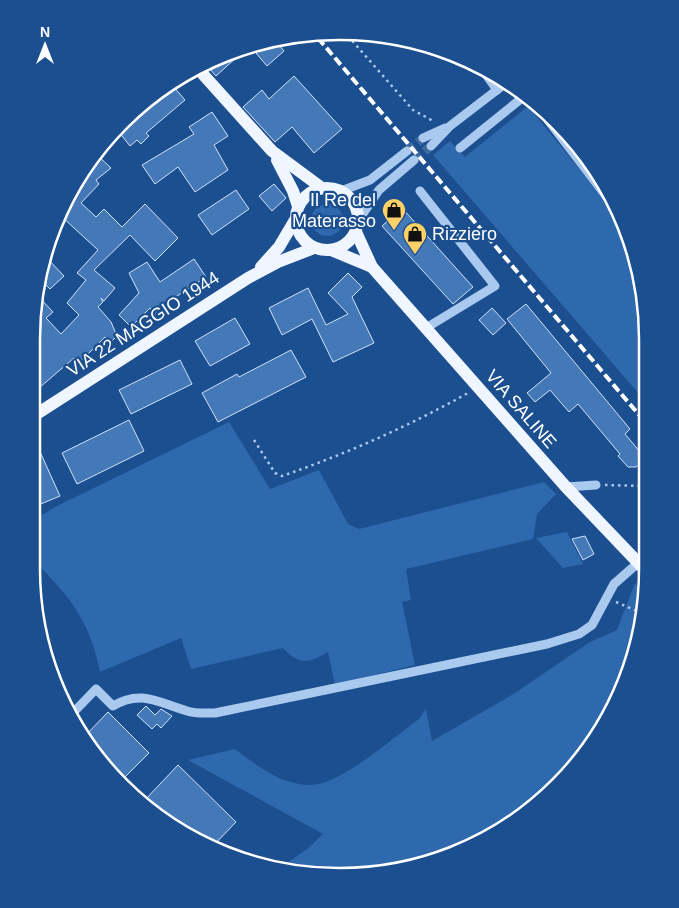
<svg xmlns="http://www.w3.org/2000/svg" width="679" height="908" font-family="Helvetica,sans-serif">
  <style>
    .green { fill: #2e69ad }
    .building { fill: #4478b7; stroke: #cfe3fa }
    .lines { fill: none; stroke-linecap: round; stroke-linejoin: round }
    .minor-tunnel { stroke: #3d69a0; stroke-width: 9; stroke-dasharray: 9 4.5; stroke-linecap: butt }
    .path { stroke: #a9c9ee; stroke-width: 2.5; stroke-dasharray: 2.5 4; stroke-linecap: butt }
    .minor { stroke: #a9c9ee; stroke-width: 9 }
    .major { stroke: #f0f6ff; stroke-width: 12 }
    .rail { stroke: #fff; stroke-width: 4; stroke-dasharray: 9 4; stroke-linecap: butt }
    .labels { text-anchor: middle; stroke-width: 4.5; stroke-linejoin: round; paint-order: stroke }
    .poi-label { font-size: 18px; fill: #fff; stroke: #1b4f8f; text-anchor: end }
    .street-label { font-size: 18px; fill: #fff; stroke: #1b4f8f }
    .rim { fill: none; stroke: #fff; stroke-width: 2.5 }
  </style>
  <rect width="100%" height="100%" fill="#1b4f8f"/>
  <g class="green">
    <polygon points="528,106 620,219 622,217 624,221 645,299 646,402 433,155 450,141 465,157"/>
    <circle cx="327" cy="220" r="16"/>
    <path d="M229 422 270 489 319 470 348 524 359 529 544 482 556 494 537 514 533 539 406 569 411 600 402 602 415 665 335 685 328 652C308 664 299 665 283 648L191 669 181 638 100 672C90 620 68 594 31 558V522L55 507Z"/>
    <polygon points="567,532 583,564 563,568 536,538"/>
    <path d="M635 583 646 596 631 667 607 722 527 813 457 853 360 876 277 870 307 849 323 834 188 760 235 749C257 766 282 785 311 785 340 785 394 737 419 719L426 709 432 741 515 693 590 642 617 630Z"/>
  </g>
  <g class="building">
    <polygon points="276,41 284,51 267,66 250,46 260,42"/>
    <polygon points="236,53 238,56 216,76 208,67"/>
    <polygon points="294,76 342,129 314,153 292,127 275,142 243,107 262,90 269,99"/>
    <polygon points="173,86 185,100 146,133 149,136 141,144 137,140 130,146 118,131 152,95"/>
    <polygon points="212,112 228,136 214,145 228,170 195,192 178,167 155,184 142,165 194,134 189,127"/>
    <polygon points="96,154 111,168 96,180 99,184 81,203 96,217 104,209 122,227 145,204 178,238 155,261 130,235 94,270 115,288 104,301 101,298 103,302 98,307 111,322 117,336 110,343 105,337 79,363 74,358 32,394 32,320 36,294 53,312 46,318 61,334 79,315 67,303 86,280 77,273 98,250 61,216 83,168"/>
    <polygon points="274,184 286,198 272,211 259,196"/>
    <polygon points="236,190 249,209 212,235 198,215"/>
    <polygon points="402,208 473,287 453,304 382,226"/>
    <polygon points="44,255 64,276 50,289 39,278"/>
    <polygon points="194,259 206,277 171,300 168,312 157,319 150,308 131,327 119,315 139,293 129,273 147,262 160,282"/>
    <polygon points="348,273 362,287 352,297 374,343 333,362 312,319 282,335 269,308 308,288 326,325 348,314 328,293"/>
    <polygon points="526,304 630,429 625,434 646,459 636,467 628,467 618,456 620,454 578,404 569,412 550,390 535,402 527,393 551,373 507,319"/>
    <polygon points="492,308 506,323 493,335 479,320"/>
    <polygon points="235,318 250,344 210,366 195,341"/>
    <polygon points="291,350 306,377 218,422 202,393 237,374 239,377"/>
    <polygon points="180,360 192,384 131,414 119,390"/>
    <polygon points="129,420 144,451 77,484 62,453"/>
    <polygon points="32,434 60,496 36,506 31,495"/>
    <polygon points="585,536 594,554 583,560 572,539"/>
    <polygon points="146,706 155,715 161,709 172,716 161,728 157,724 152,729 137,715"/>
    <polygon points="108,712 149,753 119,783 84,737"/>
    <polygon points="178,765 236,822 211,848 203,845 143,802"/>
  </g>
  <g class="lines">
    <g class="minor-tunnel">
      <polyline points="407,151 423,138"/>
      <polyline points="414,160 431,146"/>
    </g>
    <g class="path">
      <polyline points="348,36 413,110 435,122"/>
      <path d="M254 440 275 473 282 476C346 454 409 426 468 393"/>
      <polyline points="605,485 646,486"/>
      <polyline points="616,602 642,613"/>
    </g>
    <g class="minor">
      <polyline points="482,69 497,90"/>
      <polyline points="548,120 620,214"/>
      <polyline points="423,138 445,128"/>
      <polyline points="431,146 450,126 506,83"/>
      <polyline points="460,148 522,98"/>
      <polyline points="341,191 370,180 407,151"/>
      <polyline points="420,191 495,286 426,328"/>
      <polyline points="358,221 379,190 414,160"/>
      <polyline points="566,487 596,485"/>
      <path d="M70 716 96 689 113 706C141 689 159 703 187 711 196 714 206 713 215 713L547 644 579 634 592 625 614 584 638 563"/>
    </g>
    <g class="major">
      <polyline points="200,71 272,151 322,188"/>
      <polyline points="277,160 293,191 298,206"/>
      <circle cx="327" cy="219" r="31"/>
      <polyline points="356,232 372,267 566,487 647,572"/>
      <polyline points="331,250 372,267"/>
      <polyline points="261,267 279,247 295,220"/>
      <polyline points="32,417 248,278 278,262 314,248"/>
    </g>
    <polyline class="rail" points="318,38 646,423"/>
  </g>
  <defs>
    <g id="shop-pin" transform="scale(1.25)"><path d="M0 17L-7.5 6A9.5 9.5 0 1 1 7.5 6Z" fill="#ffd166" stroke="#1b4f8f"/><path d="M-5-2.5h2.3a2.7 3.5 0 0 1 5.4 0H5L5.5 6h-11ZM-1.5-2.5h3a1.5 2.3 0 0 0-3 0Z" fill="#111"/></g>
  </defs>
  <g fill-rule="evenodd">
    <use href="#shop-pin" x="394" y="210"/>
    <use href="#shop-pin" x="415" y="234"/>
  </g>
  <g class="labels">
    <g class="poi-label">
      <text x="376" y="206">Il Re del<tspan x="376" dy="21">Materasso</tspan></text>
      <text x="432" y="240" text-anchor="start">Rizziero</text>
    </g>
    <g class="street-label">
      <text transform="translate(143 324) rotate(-33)" y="6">VIA 22 MAGGIO 1944</text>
      <text transform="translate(521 409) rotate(49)" y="6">VIA SALINE</text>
    </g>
  </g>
  <path d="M0 0H679V908H0ZM339 40H340A299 299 0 0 1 639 339V569A299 299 0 0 1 340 868H339A299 299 0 0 1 40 569V339A299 299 0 0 1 339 40Z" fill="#1b4f8f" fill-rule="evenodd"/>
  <path class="rim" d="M339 40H340A299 299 0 0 1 639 339V569A299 299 0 0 1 340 868H339A299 299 0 0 1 40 569V339A299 299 0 0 1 339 40Z"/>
  <g transform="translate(45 45)" stroke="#1b4f8f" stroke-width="4" paint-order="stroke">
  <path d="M0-4L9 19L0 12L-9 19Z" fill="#ffffff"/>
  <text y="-8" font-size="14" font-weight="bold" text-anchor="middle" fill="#ffffff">N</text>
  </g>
</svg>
